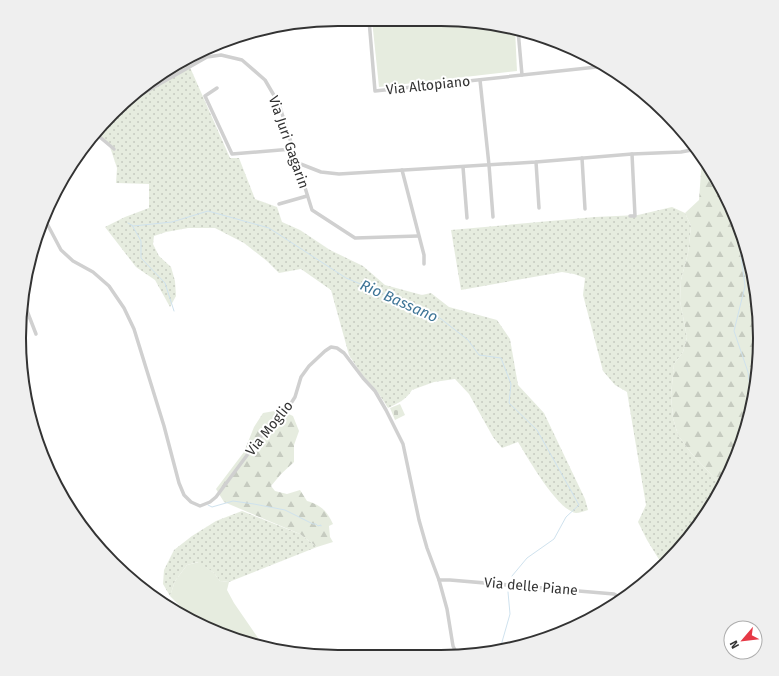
<svg xmlns="http://www.w3.org/2000/svg" width="779" height="676" font-family="'Fira Sans',sans-serif">
  <style>
    .grass { fill: url(#grass-dots) }
    .forest { fill: url(#forest-firs) }
    .cemetery { fill: url(#cemetery-stones) }
    .park { fill: #e6ecdf }
    .lines { fill: none; stroke-linecap: round; stroke-linejoin: round }
    .stream { stroke: #cfe2ee; stroke-width: 1 }
    .minor { stroke: #d0d0d0; stroke-width: 3.5 }
    .labels { text-anchor: middle; stroke-width: 4; stroke-linejoin: round; paint-order: stroke }
    .street-label { font-size: 14px; fill: #333; stroke: #fff }
    .water-label { font-size: 15px; font-style: italic; fill: #3f7597; stroke: #fff }
    .rim { fill: none; stroke: #333; stroke-width: 2 }
  </style>
  <defs>
    <pattern id="grass-dots" width="8" height="8" patternUnits="userSpaceOnUse"><rect width="8" height="8" fill="#e6ecdf"/><path d="M2 2h.1M6 6h.1" fill="none" stroke="#c6cbc0" stroke-width="1.8" stroke-linecap="round"/></pattern>
    <pattern id="forest-firs" width="22" height="20" patternUnits="userSpaceOnUse"><rect width="22" height="20" fill="#e6ecdf"/><path d="M5 1l3.5 6h-7zM16 11l3.5 6h-7z" fill="#c6cbc0"/></pattern>
    <pattern id="cemetery-stones" width="16" height="16" patternUnits="userSpaceOnUse"><rect width="16" height="16" fill="#e6ecdf"/><path d="M2 7V4a2 2 0 0 1 4 0v3zM10 15v-3a2 2 0 0 1 4 0v3z" fill="#c6cbc0"/></pattern>
  </defs>
  <rect width="100%" height="100%" fill="#fff"/>
  <g class="grass">
    <path d="M227 40 228 43C212 47 201 54 189 65L230 158H239L255 199 277 207 282 222 300 230 330 250 363 266 385 285 422 295 431 293 449 307 497 320 510 339 518 385 544 413 585 499 588 510C584 511 579 513 576 513 557 510 528 458 518 442L502 448 493 437 469 394 455 379 434 382 412 390C406 400 398 403 388 408L377 391 362 375 349 355 331 290 301 269 279 273 267 261 244 243 215 228H188L166 232 154 236 153 244 159 256 171 267 175 281 176 296 170 307 155 280 136 267 105 227 125 217 149 208V184L116 183 117 168 110 147 94 134 128 98 197 52Z"/>
    <polygon points="672,207 685,213 691,226 688,253 681,280 680,301 687,337 683,352 674,364 671,396 673,418 678,435 691,453 720,484 722,488 694,532 663,566 647,540 638,522 646,505 627,392 615,385 603,371 583,295 585,278 574,274 562,272 461,290 451,230 595,217 638,215"/>
    <polygon points="242,511 300,534 317,547 229,582 220,581 214,573 198,562 187,565 175,581 170,596 163,584 164,570 174,550 192,536 216,521"/>
  </g>
  <g class="forest">
    <polygon points="702,158 743,236 757,297 759,359 754,393 749,421 727,479 722,488 720,484 691,453 678,435 673,418 671,396 674,364 683,352 687,337 680,301 681,280 688,253 691,226 685,213 699,200"/>
    <path d="M280 410 293 416 299 431 294 445V462L281 474 271 486 275 491 287 494 300 490 307 501C321 505 327 511 333 524L329 526 330 537 333 542 317 547 300 534 224 502 216 489 244 452 254 427 263 413Z"/>
  </g>
  <polygon class="cemetery" points="400,404 405,415 395,420 390,408"/>
  <g class="park">
    <polygon points="372,20 483,22 515,29 517,71 379,87"/>
    <polygon points="199,562 214,573 220,581 229,582 227,590 234,603 265,648 216,633 184,616 183,609 170,596 175,581 187,565"/>
  </g>
  <g class="lines">
    <g class="stream">
      <polyline points="128,223 133,226 172,222 208,211 269,228 346,278 436,315 468,340 479,355 501,358 511,384 509,403 537,430 579,505 566,517 554,539 527,558 512,576"/>
      <polyline points="737,224 745,286 734,331 748,372 752,402"/>
      <polyline points="132,225 141,241 141,258 165,283 174,311"/>
      <polyline points="208,505 212,507 233,501 254,504 285,510 313,524 316,524 318,526 321,525 321,526"/>
      <polyline points="500,649 510,614 508,592"/>
    </g>
    <g class="minor">
      <polyline points="369,20 375,91 606,66"/>
      <polyline points="518,30 522,75"/>
      <polyline points="480,80 489,165 493,217"/>
      <polyline points="217,88 205,96 232,154 292,149"/>
      <polyline points="119,107 207,57 221,55 242,60 265,80 279,104 312,210 355,238 418,236"/>
      <polyline points="95,133 114,149"/>
      <polyline points="582,158 585,209"/>
      <polyline points="536,162 539,208"/>
      <polyline points="298,163 321,172 339,174 536,162 632,154 681,152 697,149"/>
      <polyline points="463,167 467,218"/>
      <polyline points="402,170 424,255 424,264"/>
      <polyline points="279,204 307,196"/>
      <polyline points="43,216 61,250 73,261 93,272 109,286 124,308 134,329 164,426 179,483 184,495 191,502 200,506 210,502 216,497 268,427 288,408 295,397 301,377 309,366 325,351 331,347 337,348 344,353 363,378 375,391 386,410 403,444 419,520 427,548 439,580 447,609 453,646 458,656"/>
      <polyline points="630,216 635,216 632,154"/>
      <polyline points="22,298 36,334"/>
      <polyline points="439,580 450,580 614,594 622,599"/>
    </g>
  </g>
  <g class="labels">
    <g class="street-label">
      <text transform="translate(428 85) rotate(-6)" y="5">Via Altopiano</text>
      <text transform="translate(289 142) rotate(71)" y="5">Via Juri Gagarin</text>
      <text transform="translate(269 428) rotate(-51)" y="5">Via Moglio</text>
      <text transform="translate(531 586) rotate(5)" y="5">Via delle Piane</text>
    </g>
    <g class="water-label">
      <text transform="translate(399 301) rotate(24)" y="5">Rio Bassano</text>
    </g>
  </g>
  <path d="M0 0H779V676H0ZM338 26H441A312 312 0 0 1 753 338V338A312 312 0 0 1 441 650H338A312 312 0 0 1 26 338V338A312 312 0 0 1 338 26Z" fill="#efefef" fill-rule="evenodd"/>
  <path class="rim" d="M338 26H441A312 312 0 0 1 753 338V338A312 312 0 0 1 441 650H338A312 312 0 0 1 26 338V338A312 312 0 0 1 338 26Z"/>
  <g transform="translate(743 640) rotate(242)"><circle r="19" fill="#ffffff" stroke="#adadad"/>
  <path d="M0-3L7 15L0 10L-7 15Z" fill="#e63946"/>
  <text y="-6" font-size="11" font-weight="bold" text-anchor="middle" fill="#333333">N</text>
  </g>
</svg>
